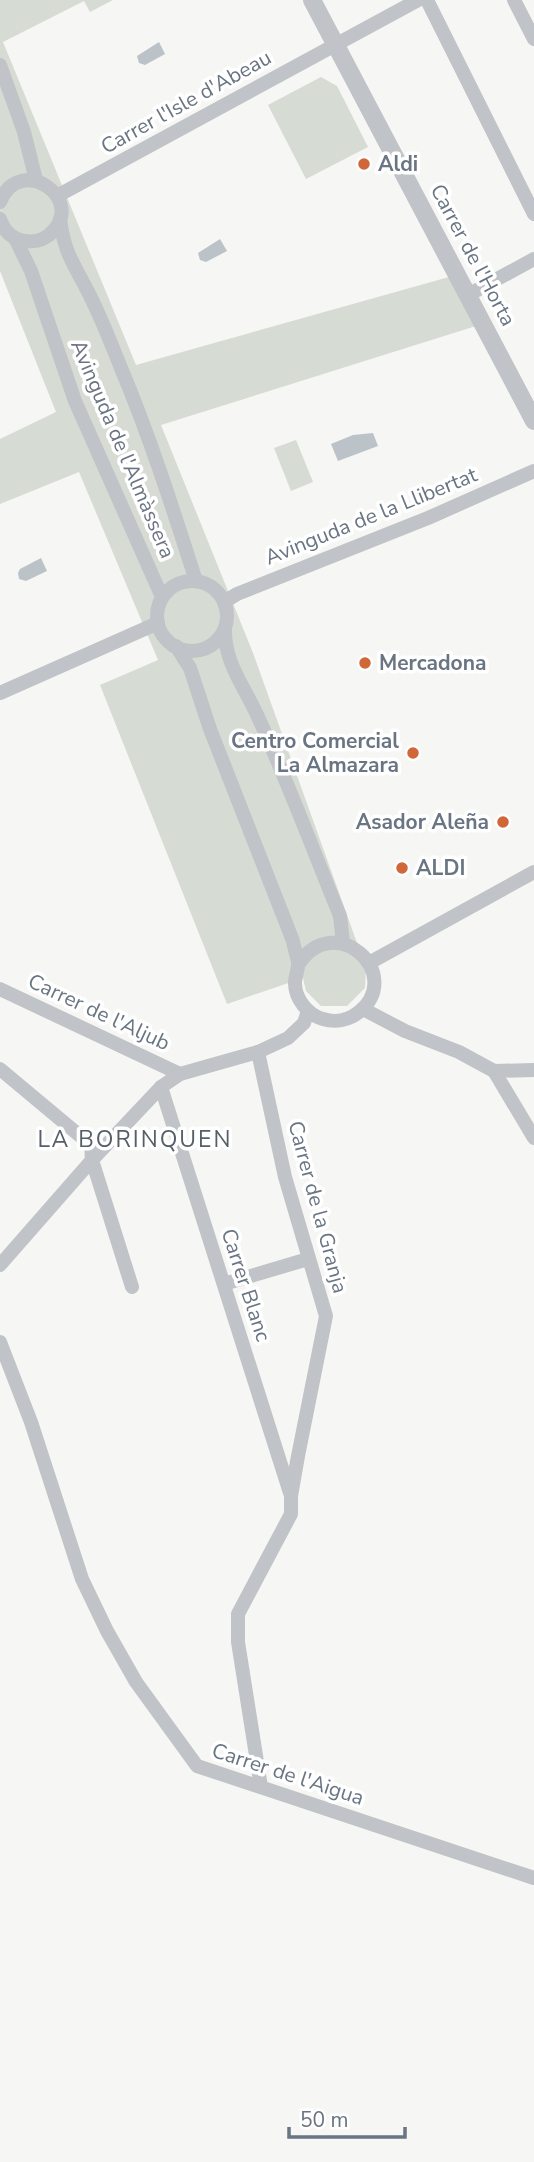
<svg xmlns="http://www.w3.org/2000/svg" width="534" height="2162" font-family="'Nunito Sans',sans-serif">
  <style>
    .green { fill: #d6dbd3 }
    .water { fill: #bbc3c9 }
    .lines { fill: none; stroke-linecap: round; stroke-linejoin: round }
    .minor { stroke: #c0c3c7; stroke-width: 14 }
    .tertiary { stroke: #c0c3c7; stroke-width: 18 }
    .poi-dot { fill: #d16639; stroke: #fff; stroke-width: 2.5 }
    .labels { text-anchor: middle; stroke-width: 7; stroke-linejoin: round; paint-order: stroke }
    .street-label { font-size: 21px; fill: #697582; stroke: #fff }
    .poi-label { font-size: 21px; font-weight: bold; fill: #697582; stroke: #fff; text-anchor: start }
    .neighbourhood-label { font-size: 23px; letter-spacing: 2px; fill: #565f68; stroke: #fff }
  </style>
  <rect width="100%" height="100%" fill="#f6f6f4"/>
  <g class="green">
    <polygon points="0,0 113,0 90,12 84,1 3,42 136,365 449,277 476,326 161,425 253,653 366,968 365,988 347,1006 321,1006 306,991 303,978 227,1004 100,685 158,660 79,472 0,504 0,439 56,412 0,271"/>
    <polygon points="321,77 337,86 368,147 306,179 268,105"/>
    <polygon points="296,440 313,482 291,491 274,448"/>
  </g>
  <g class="water">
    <polygon points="159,42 165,54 145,65 139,63 137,56"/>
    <polygon points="220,239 227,251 206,262 200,260 198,253"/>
    <polygon points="373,433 378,446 338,461 331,444 353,435"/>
    <polygon points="41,558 47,571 26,581 19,579 18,573 20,569"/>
  </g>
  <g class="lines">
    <g class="minor">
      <polyline points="427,0 534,214"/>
      <polyline points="514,0 534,39"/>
      <polyline points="0,65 24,132 36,180"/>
      <polyline points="57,196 418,0"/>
      <path d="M0 202C20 151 90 201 49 235 40 242 28 243 17 239 8 235 3 228 0 219"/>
      <path d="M60 219C64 251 72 261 86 288 100 314 110 341 121 368 150 437 173 509 196 581"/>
      <polyline points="15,238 31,271 75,401 162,597"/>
      <polyline points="468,295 534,259"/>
      <circle cx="192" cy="616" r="35"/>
      <polyline points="224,602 237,594 428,518 534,471"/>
      <path d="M225 629C224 663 245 687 258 717 288 782 313 850 340 916L343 943"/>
      <path d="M176 646 190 668 210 729 293 941C294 948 297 955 298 962 299 969 295 976 295 983 295 999 308 1015 323 1019 336 1023 349 1020 359 1012 406 974 334 908 298 965"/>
      <polyline points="0,693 158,623"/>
      <polyline points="369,963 534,872"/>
      <polyline points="0,989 180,1074"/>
      <polyline points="363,1009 405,1031 459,1052 494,1071 534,1070"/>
      <polyline points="258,1052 285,1177 326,1316 298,1456 291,1496 291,1514 238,1614 238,1642 261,1787"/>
      <polyline points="0,1069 91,1145 92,1160 132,1287"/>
      <polyline points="494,1071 534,1138"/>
      <polyline points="161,1087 290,1493"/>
      <polyline points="0,1265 92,1160 161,1087 180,1074 258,1052 288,1038 304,1023 308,1011"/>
      <polyline points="224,1284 308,1259"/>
      <polyline points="0,1342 31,1422 82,1579 107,1631 136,1682 197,1766 534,1878"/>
    </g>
    <polyline class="tertiary" points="312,0 534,421"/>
  </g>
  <g class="poi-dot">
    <circle cx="364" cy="164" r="7"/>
    <circle cx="365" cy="663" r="7"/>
    <circle cx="413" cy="753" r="7"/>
    <circle cx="503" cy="822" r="7"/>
    <circle cx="402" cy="868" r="7"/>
  </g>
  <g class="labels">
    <g class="street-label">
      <text transform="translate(186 102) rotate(-29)" y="7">Carrer l'Isle d'Abeau</text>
      <text transform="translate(473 255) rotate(62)" y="7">Carrer de l'Horta</text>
      <text transform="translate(123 449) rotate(67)" y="7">Avinguda de l'Almàssera</text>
      <text transform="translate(371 516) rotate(-22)" y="7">Avinguda de la Llibertat</text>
      <text transform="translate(99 1012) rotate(25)" y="7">Carrer de l'Aljub</text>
      <text transform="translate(318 1207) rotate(75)" y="7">Carrer de la Granja</text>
      <text transform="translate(246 1285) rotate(72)" y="7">Carrer Blanc</text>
      <text transform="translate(288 1774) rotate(18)" y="7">Carrer de l'Aigua</text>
    </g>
    <g class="poi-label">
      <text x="378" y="171">Aldi</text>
      <text x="379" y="670">Mercadona</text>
      <text x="399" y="748" text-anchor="end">Centro Comercial<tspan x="399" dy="24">La Almazara</tspan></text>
      <text x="489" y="829" text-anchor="end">Asador Aleña</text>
      <text x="416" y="875">ALDI</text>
    </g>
    <g class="neighbourhood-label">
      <text x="135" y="1147">LA BORINQUEN</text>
    </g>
  </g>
  <path d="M289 2127v10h116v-10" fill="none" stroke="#697582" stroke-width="3.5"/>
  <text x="300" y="2127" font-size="21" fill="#697582" stroke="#ffffff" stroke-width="5" paint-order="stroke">50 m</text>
</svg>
